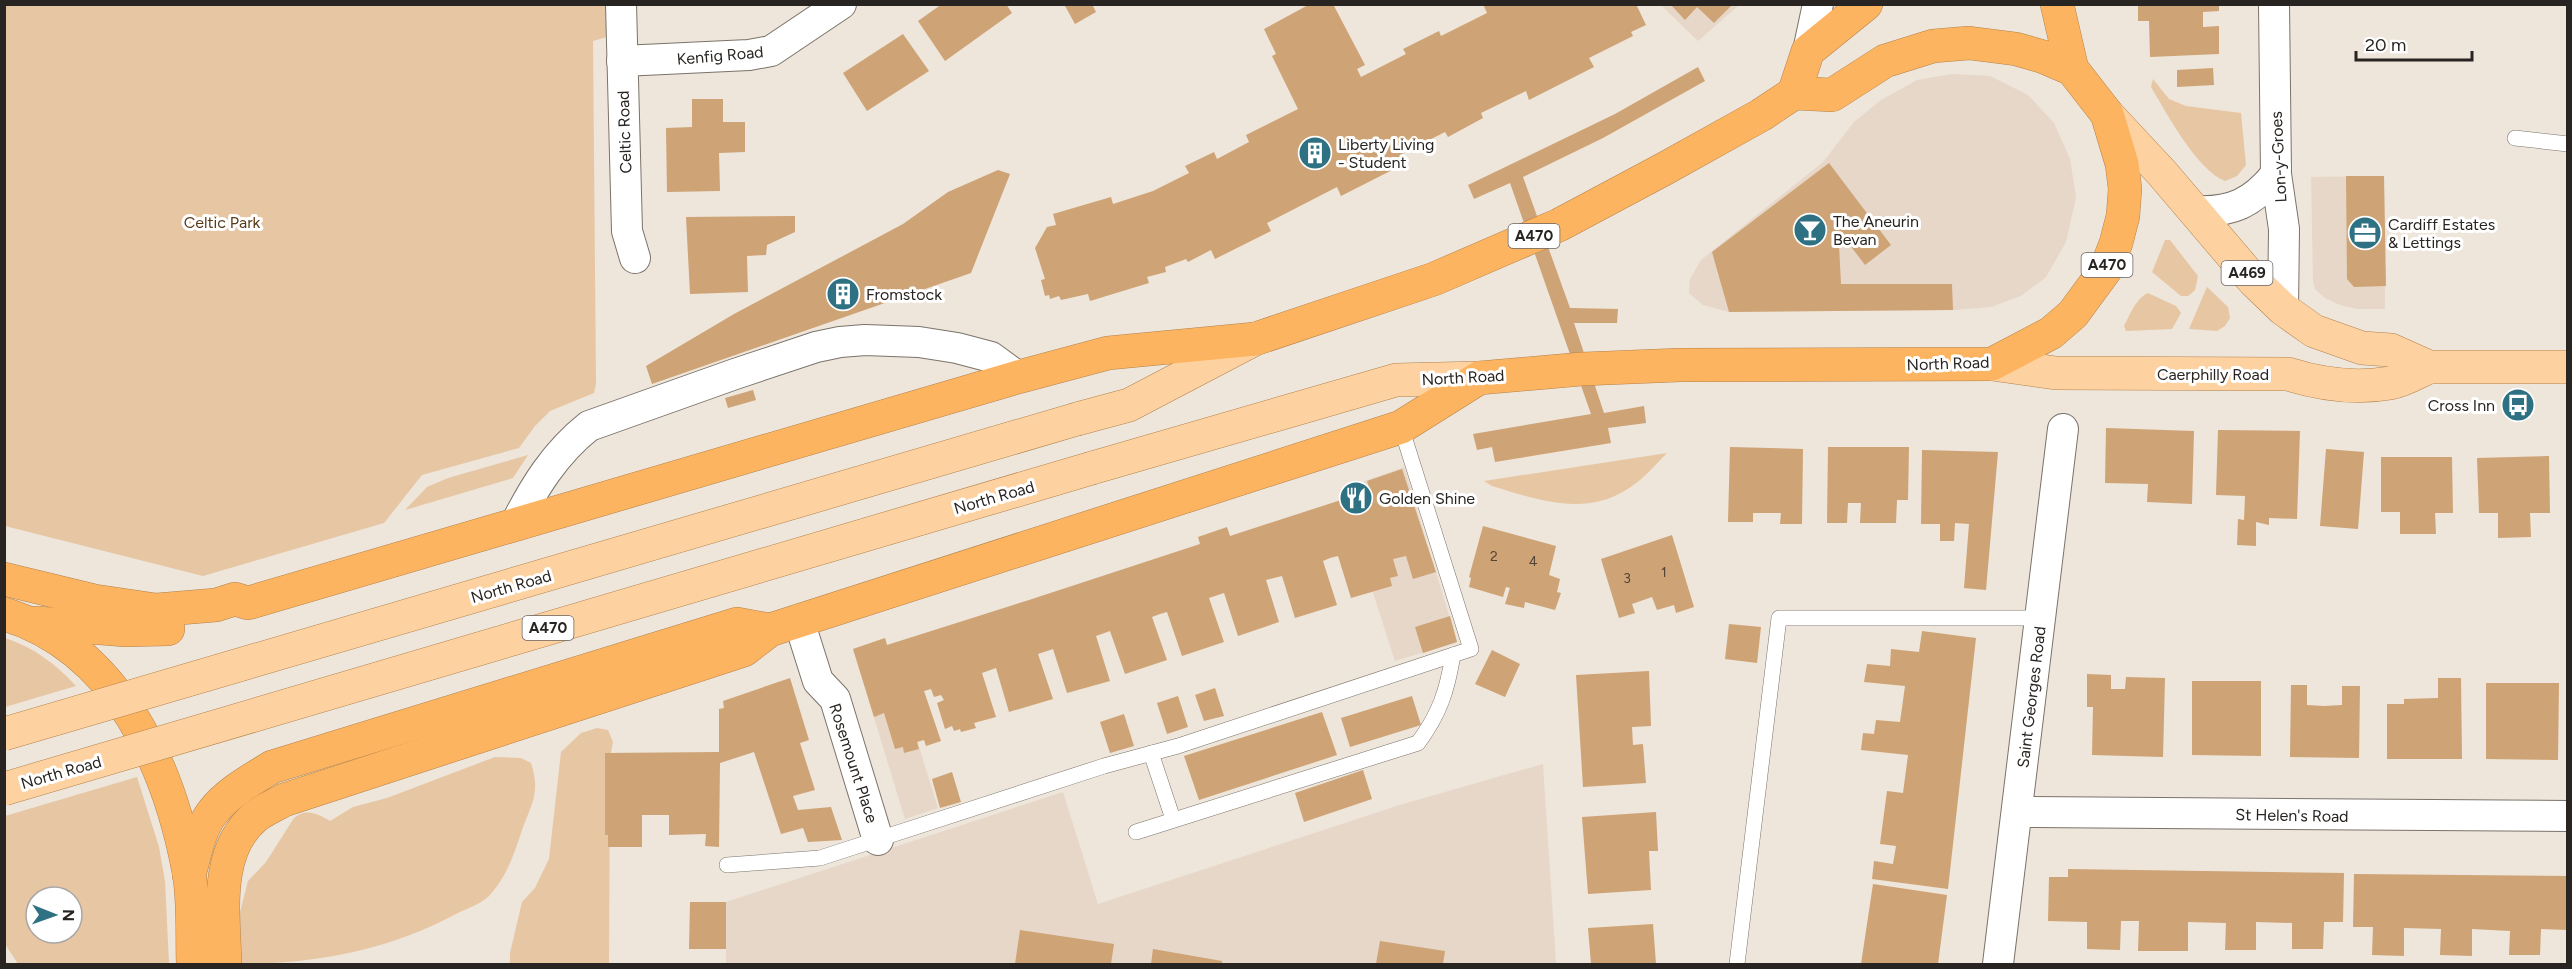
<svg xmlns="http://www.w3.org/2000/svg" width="2572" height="969" font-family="Figtree,sans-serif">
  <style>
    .built { fill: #e7d7c8 }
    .green { fill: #e7c6a4; fill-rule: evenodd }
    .building { fill: #cea375 }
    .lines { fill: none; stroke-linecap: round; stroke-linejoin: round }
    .lane-casing { stroke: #7b736a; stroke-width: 16 }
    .street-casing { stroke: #7b736a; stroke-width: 32 }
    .primary-casing { stroke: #b2824b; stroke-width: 34 }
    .highway-casing { stroke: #b2824b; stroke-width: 34 }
    .lane { stroke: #fff; stroke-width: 15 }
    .street { stroke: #fff; stroke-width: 30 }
    .primary { stroke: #fed2a0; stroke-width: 33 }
    .highway { stroke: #fdb461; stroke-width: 33 }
    .primary-bridge-casing { stroke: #b2824b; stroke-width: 34; stroke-linecap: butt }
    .primary-bridge { stroke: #fed2a0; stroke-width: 33 }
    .labels { text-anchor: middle; stroke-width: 6; stroke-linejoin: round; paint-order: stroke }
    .number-label { font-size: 14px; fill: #524436 }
    .shield { fill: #fff; stroke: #686664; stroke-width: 1.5 }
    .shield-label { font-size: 15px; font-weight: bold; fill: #282421 }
    .street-label { font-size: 16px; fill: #282421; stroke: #fff }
    .poi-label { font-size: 16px; fill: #282421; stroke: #fff; text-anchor: start }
    .park-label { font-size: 16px; fill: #593b17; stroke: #fff }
  </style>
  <rect width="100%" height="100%" fill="#eee5db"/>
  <g class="built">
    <polygon points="1661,5 1739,5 1698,41"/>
    <polygon points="1953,74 1990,76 2028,95 2054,123 2070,159 2076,197 2066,242 2046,277 2021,296 1991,307 1953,310 1729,312 1703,305 1689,293 1690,279 1701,260 1823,162 1854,122 1881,100 1917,80"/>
    <polygon points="2384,176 2385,309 2357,309 2340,305 2325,298 2315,289 2313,281 2311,177"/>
    <polygon points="1404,467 1457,642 1395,661 1340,490"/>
    <polygon points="885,638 938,808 905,819 853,649"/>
    <polygon points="1543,764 1556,964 726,964 726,902 1063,792 1098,904 1403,804"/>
  </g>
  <g class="green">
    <polygon points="4,5 616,5 607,37 593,41 596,384 594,393 550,411 535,426 519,448 422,475 384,523 203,576 5,526"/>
    <path d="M2153 79 2169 99 2186 106 2241 113 2246 165 2237 176 2225 181C2197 170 2167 114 2151 87Z"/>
    <polygon points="2165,240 2170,240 2198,276 2195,290 2188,296 2181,296 2152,272"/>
    <polygon points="2207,287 2228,307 2230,318 2225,326 2217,331 2189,329"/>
    <path d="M2148 293 2176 306 2181 313 2172 329 2126 331 2124 326C2130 315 2136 298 2148 293Z"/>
    <path d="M1667 453C1654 466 1642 481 1626 490 1583 517 1535 499 1492 486L1484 481Z"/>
    <polygon points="528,455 513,478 405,510 427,487 448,478"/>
    <path d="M5 638C33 647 56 664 76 686L5 707Z"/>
    <polygon points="597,728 608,730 613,742 610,758 609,964 510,964 510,953 522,902 535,888 549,859 561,752 581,733"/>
    <path d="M495 757 521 758 531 763C541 794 531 804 521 833 513 857 506 878 488 897 480 904 466 909 456 914 389 950 315 964 240 964L239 916 248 881 266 862 294 818C306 808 317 813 330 821L353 807 387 798Z"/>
    <path d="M137 777 159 847 165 881 169 964H18L5 944V816ZM36 897H72V933H36Z"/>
  </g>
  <g class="building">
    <polygon points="942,4 1006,4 1012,13 945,61 918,21"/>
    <polygon points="1064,4 1092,4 1096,12 1075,24"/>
    <polygon points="1310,4 1333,4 1365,65 1357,69 1361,77 1406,54 1403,49 1439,31 1441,36 1487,13 1483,4 1636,4 1646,25 1631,32 1633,36 1589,58 1594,67 1529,100 1526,91 1481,113 1483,118 1448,137 1445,132 1400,155 1404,164 1341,196 1337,187 1267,223 1271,231 1215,259 1211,250 1188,262 1186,259 1165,267 1166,272 1147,277 1149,283 1090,301 1088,294 1061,300 1059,296 1050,299 1049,295 1045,296 1041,280 1045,279 1035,248 1047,227 1056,225 1053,214 1111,197 1113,204 1153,191 1189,173 1185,166 1214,152 1217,159 1249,142 1246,135 1298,109 1272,56 1276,54 1264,29"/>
    <polygon points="1670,4 1733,4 1714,23 1697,7 1685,20"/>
    <polygon points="2138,4 2219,4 2219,11 2203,12 2203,27 2219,26 2219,54 2150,57 2149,21 2138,21"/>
    <polygon points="903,34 929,71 867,111 843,73"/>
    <polygon points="1698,67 1705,81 1603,138 1523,177 1570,308 1618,309 1617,323 1574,323 1604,413 1644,406 1646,423 1608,428 1611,443 1495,462 1492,447 1477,450 1473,434 1591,414 1510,183 1474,199 1468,185 1615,114"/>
    <polygon points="2213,68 2214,85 2177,87 2177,70"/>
    <polygon points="692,99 723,99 723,122 745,122 745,152 719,153 720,191 667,192 666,128 692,127"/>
    <polygon points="1829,163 1891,245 1865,265 1846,240 1839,245 1841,284 1952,284 1953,310 1729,312 1712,252"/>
    <polygon points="998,170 1010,174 971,273 652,384 646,366 734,314 903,224 948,192"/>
    <polygon points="2346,176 2384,176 2386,286 2354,287 2347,279"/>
    <polygon points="795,216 795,232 767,245 766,255 747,256 748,292 690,294 686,217"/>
    <polygon points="753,390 756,400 728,408 725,398"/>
    <polygon points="2106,428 2194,431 2192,504 2147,502 2148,484 2105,483"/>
    <polygon points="2218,430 2300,431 2297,519 2269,518 2269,525 2256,522 2256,546 2237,545 2238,519 2244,520 2245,496 2216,495"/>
    <polygon points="1730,447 1803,449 1802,524 1780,524 1781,513 1753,513 1753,522 1728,522"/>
    <polygon points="1828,447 1909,447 1908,500 1897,500 1896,523 1860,523 1861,503 1848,503 1847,523 1827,523"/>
    <polygon points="2326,449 2364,452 2358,529 2320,526"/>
    <polygon points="1922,450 1998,452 1986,590 1964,588 1969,524 1955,523 1954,541 1940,541 1940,524 1921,524"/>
    <polygon points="2549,456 2550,513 2530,513 2531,537 2498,538 2498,513 2479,513 2477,458"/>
    <polygon points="2381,457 2452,457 2453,513 2435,513 2436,534 2400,534 2400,512 2381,512"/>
    <polygon points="1402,469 1436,572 1413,579 1406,556 1393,559 1398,576 1390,578 1392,586 1351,598 1338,556 1330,558 1323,561 1337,605 1295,618 1282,576 1266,580 1279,622 1238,636 1224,593 1209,598 1224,642 1182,656 1167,612 1160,614 1152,617 1167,660 1125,674 1110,631 1096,636 1110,681 1067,693 1053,649 1038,654 1053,699 1009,712 996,668 982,673 996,717 974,723 976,728 961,732 960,729 954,731 952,726 945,729 937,703 944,700 941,695 934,697 931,689 924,691 941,741 926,746 924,740 917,742 919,749 904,753 903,747 895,749 884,713 874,717 853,649 885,638 887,645 1029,600 1200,544 1198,537 1227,527 1230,536 1344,499 1370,490 1367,481"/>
    <polygon points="1483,526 1556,546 1549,575 1560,579 1557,592 1561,593 1555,610 1525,602 1524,608 1505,604 1510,588 1506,587 1503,597 1469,587 1471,578 1469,577"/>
    <polygon points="1672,535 1694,607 1676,613 1674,605 1657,610 1652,597 1632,604 1635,613 1619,618 1601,559"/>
    <polygon points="1450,616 1457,642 1423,653 1415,627"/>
    <polygon points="1729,624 1761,627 1757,663 1725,659"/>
    <polygon points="1922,631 1976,638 1948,889 1872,879 1874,861 1893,864 1896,846 1880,844 1887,791 1903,793 1908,755 1861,750 1863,733 1874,734 1876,720 1900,722 1905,686 1864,682 1867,664 1890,666 1891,649 1919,652"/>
    <polygon points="1492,650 1520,664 1505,697 1475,684"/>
    <polygon points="1649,671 1651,726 1632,727 1633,745 1643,744 1646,783 1583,787 1576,675"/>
    <polygon points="2087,674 2111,675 2111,689 2125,689 2126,677 2165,678 2163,757 2092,755 2093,707 2087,707"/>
    <polygon points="790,678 809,740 800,743 815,790 793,796 798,810 831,807 842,840 808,842 803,828 781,834 754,752 720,763 719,847 705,846 706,834 669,835 669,815 642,815 642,847 608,847 608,835 605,835 605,753 719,752 719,709 724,708 723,701"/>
    <polygon points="2438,678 2461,678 2462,759 2387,759 2387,704 2404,704 2404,699 2438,698"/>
    <polygon points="2192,681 2261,681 2261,756 2192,755"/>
    <polygon points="2486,683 2559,683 2558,760 2486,759"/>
    <polygon points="2291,685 2307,685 2307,705 2324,706 2342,705 2342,686 2360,686 2359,758 2290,757"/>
    <polygon points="1215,688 1224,716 1204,721 1195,695"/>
    <polygon points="1178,696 1188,727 1167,734 1157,703"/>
    <polygon points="1412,696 1421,725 1350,747 1341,718"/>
    <polygon points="1322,712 1337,755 1199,800 1184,756"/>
    <polygon points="1124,714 1134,746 1110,753 1100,722"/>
    <polygon points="1363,770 1372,799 1304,822 1295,793"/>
    <polygon points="952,772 961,802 940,808 932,779"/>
    <polygon points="1656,812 1658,851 1649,851 1651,890 1588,894 1582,817"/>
    <polygon points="2068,869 2344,873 2343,922 2324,922 2323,949 2292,949 2292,923 2256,922 2256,950 2225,950 2226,923 2188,922 2188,951 2138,951 2139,921 2121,921 2120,950 2087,949 2087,922 2048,921 2049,877 2068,877"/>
    <polygon points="2354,874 2568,876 2568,930 2541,929 2540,955 2509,955 2510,931 2472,929 2472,956 2440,955 2441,929 2404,928 2404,956 2372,955 2373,927 2353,927"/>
    <polygon points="1873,884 1947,895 1938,964 1861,964"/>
    <polygon points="690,902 726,902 726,949 689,949"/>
    <polygon points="1653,924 1656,964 1591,964 1588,928"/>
    <polygon points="1020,930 1114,944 1111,964 1015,964"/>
    <polygon points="1380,941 1445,951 1443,964 1376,964"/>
    <polygon points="1153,949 1222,961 1222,964 1151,964"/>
  </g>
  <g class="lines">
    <g class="lane-casing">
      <g id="lane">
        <polyline points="2515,138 2568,144"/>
        <polyline points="1151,753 1173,819"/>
        <path d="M1136 832 1418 743C1440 713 1447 691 1453 655"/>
        <polyline points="727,865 820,858 1104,766 1178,746 1471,649 1401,427"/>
        <polyline points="1737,964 1779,618 2041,618"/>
      </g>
    </g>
    <g class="street-casing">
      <g id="street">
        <polyline points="621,4 627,231 635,258"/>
        <polyline points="2274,4 2276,174 2284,229 2283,309"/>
        <polyline points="1808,51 1818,4"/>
        <polyline points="622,61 749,55 771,51 841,4"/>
        <path d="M2194 211C2231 213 2253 203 2276 174"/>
        <path d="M515 525C534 487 555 453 589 426L735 374 816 347 840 342 865 340 919 342 957 348 991 357 1018 377"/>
        <polyline points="799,621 818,681 835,699 878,840"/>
        <polyline points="2017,812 2568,816"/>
        <polyline points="1998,964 2063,429"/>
      </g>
    </g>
    <g class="primary-casing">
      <g id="primary">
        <polyline points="2107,114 2162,173 2254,281 2283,309 2314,331 2362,348 2391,350 2429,367 2568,367"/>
        <path d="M1992 364 2056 373 2288 374C2320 384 2356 389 2390 383 2403 381 2418 372 2429 367"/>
        <polyline points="1077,419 1129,405 1255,339"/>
        <polyline points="1092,468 1396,380 1479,378"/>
      </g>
    </g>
    <g class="highway-casing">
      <g id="highway">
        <polyline points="2057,4 2072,69"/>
        <polyline points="1794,93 1808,51 1866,4"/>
        <path d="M4 579 95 601 156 610 216 605 235 599 248 603 1018 377 1108 353 1255 339 1434 279 1559 225 1664 169 1761 115 1794 93 1832 95 1885 61 1933 46 1969 43 2016 49 2044 57 2072 69 2107 114 2122 164 2125 189 2123 216 2116 243 2106 269 2073 314 2051 333 1992 364 1680 365 1582 369 1479 378 1401 427 770 630 744 650 284 800C275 805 264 810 256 816 213 851 224 916 225 964"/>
        <path d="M4 614C117 648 169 765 189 873 194 902 192 935 193 964"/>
        <polyline points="37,623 126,630 168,629"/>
        <path d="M189 875C195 855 199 830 212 813 227 793 251 780 272 767L737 624 770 630"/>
      </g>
    </g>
    <use href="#lane" class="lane"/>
    <use href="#street" class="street"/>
    <use href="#primary" class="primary"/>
    <use href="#highway" class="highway"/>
    <g class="primary-bridge-casing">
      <g id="primary-bridge">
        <polyline points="4,734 1077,419"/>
        <polyline points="4,789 1092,468"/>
      </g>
    </g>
    <use href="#primary-bridge" class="primary-bridge"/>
  </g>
  <defs>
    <g id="building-disc" transform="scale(1.725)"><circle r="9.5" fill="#2e7182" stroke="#fff"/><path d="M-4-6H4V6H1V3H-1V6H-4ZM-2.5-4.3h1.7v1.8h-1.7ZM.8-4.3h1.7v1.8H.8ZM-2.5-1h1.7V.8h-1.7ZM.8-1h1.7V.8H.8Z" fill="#fff"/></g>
    <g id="bar-disc" transform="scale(1.725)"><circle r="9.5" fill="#2e7182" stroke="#fff"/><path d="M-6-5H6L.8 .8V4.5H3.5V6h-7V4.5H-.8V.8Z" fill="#fff"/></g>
    <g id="office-disc" transform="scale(1.725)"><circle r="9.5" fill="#2e7182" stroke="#fff"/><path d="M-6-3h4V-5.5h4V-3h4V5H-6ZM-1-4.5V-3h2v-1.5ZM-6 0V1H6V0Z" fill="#fff"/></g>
    <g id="bus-disc" transform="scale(1.725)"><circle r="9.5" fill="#2e7182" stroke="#fff"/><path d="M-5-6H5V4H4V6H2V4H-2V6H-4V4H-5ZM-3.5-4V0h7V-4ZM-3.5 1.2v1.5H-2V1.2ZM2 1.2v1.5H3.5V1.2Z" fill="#fff"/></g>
    <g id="restaurant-disc" transform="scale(1.725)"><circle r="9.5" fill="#2e7182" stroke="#fff"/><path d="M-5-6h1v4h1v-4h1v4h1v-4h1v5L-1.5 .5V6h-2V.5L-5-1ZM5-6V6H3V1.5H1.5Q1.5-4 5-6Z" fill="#fff"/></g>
  </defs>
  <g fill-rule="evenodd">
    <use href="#building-disc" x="1315" y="153"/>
    <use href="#bar-disc" x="1810" y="230"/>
    <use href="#office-disc" x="2365" y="233"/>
    <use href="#building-disc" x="843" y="294"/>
    <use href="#bus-disc" x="2518" y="405"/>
    <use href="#restaurant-disc" x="1356" y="498"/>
  </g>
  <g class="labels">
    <g class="number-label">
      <text x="1494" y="561">2</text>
      <text x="1533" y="566">4</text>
      <text x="1664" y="577">1</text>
      <text x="1627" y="583">3</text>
    </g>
    <g class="shield">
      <rect x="1508.5" y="224" width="51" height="24" rx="4.5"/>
      <rect x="2081.5" y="253" width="51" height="24" rx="4.5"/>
      <rect x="2221.5" y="261" width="51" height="24" rx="4.5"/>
      <rect x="522.5" y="616" width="51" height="24" rx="4.5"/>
    </g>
    <g class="shield-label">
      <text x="1534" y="241">A470</text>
      <text x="2107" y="270">A470</text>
      <text x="2247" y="278">A469</text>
      <text x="548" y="633">A470</text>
    </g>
    <g class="street-label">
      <text transform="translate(720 55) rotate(-5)" y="6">Kenfig Road</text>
      <text transform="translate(624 132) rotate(-92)" y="6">Celtic Road</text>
      <text transform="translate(2278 157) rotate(-93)" y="6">Lon-y-Groes</text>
      <text transform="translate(1948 363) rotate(-2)" y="6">North Road</text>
      <text x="2213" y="380">Caerphilly Road</text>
      <text transform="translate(1463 377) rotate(-3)" y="6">North Road</text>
      <text transform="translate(994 497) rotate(-16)" y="6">North Road</text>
      <text transform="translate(511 586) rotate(-16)" y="6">North Road</text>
      <text transform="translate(2031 697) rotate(-83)" y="6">Saint Georges Road</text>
      <text transform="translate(854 763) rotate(72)" y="6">Rosemount Place</text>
      <text transform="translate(61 772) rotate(-16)" y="6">North Road</text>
      <text transform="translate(2292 815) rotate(1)" y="6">St Helen's Road</text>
    </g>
    <g class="poi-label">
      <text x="1338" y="150">Liberty Living<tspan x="1338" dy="18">- Student</tspan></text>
      <text x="1833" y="227">The Aneurin<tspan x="1833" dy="18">Bevan</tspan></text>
      <text x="2388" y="230">Cardiff Estates<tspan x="2388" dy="18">&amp; Lettings</tspan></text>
      <text x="866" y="300">Fromstock</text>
      <text x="2495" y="411" text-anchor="end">Cross Inn</text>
      <text x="1379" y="504">Golden Shine</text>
    </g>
    <g class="park-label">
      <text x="222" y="228">Celtic Park</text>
    </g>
  </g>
  <rect width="2572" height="969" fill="none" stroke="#282421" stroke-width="12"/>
  <g transform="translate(54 915) rotate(91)"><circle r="28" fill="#ffffff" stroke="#a9a7a6" stroke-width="1.5"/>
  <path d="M0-4.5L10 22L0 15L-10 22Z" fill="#2e7182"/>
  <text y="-9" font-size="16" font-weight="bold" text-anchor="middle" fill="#282421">N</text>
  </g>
  <path d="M2356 51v9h116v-9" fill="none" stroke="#282421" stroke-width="3"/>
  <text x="2365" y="51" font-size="18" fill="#282421" stroke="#ffffff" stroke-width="4.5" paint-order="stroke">20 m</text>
</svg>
